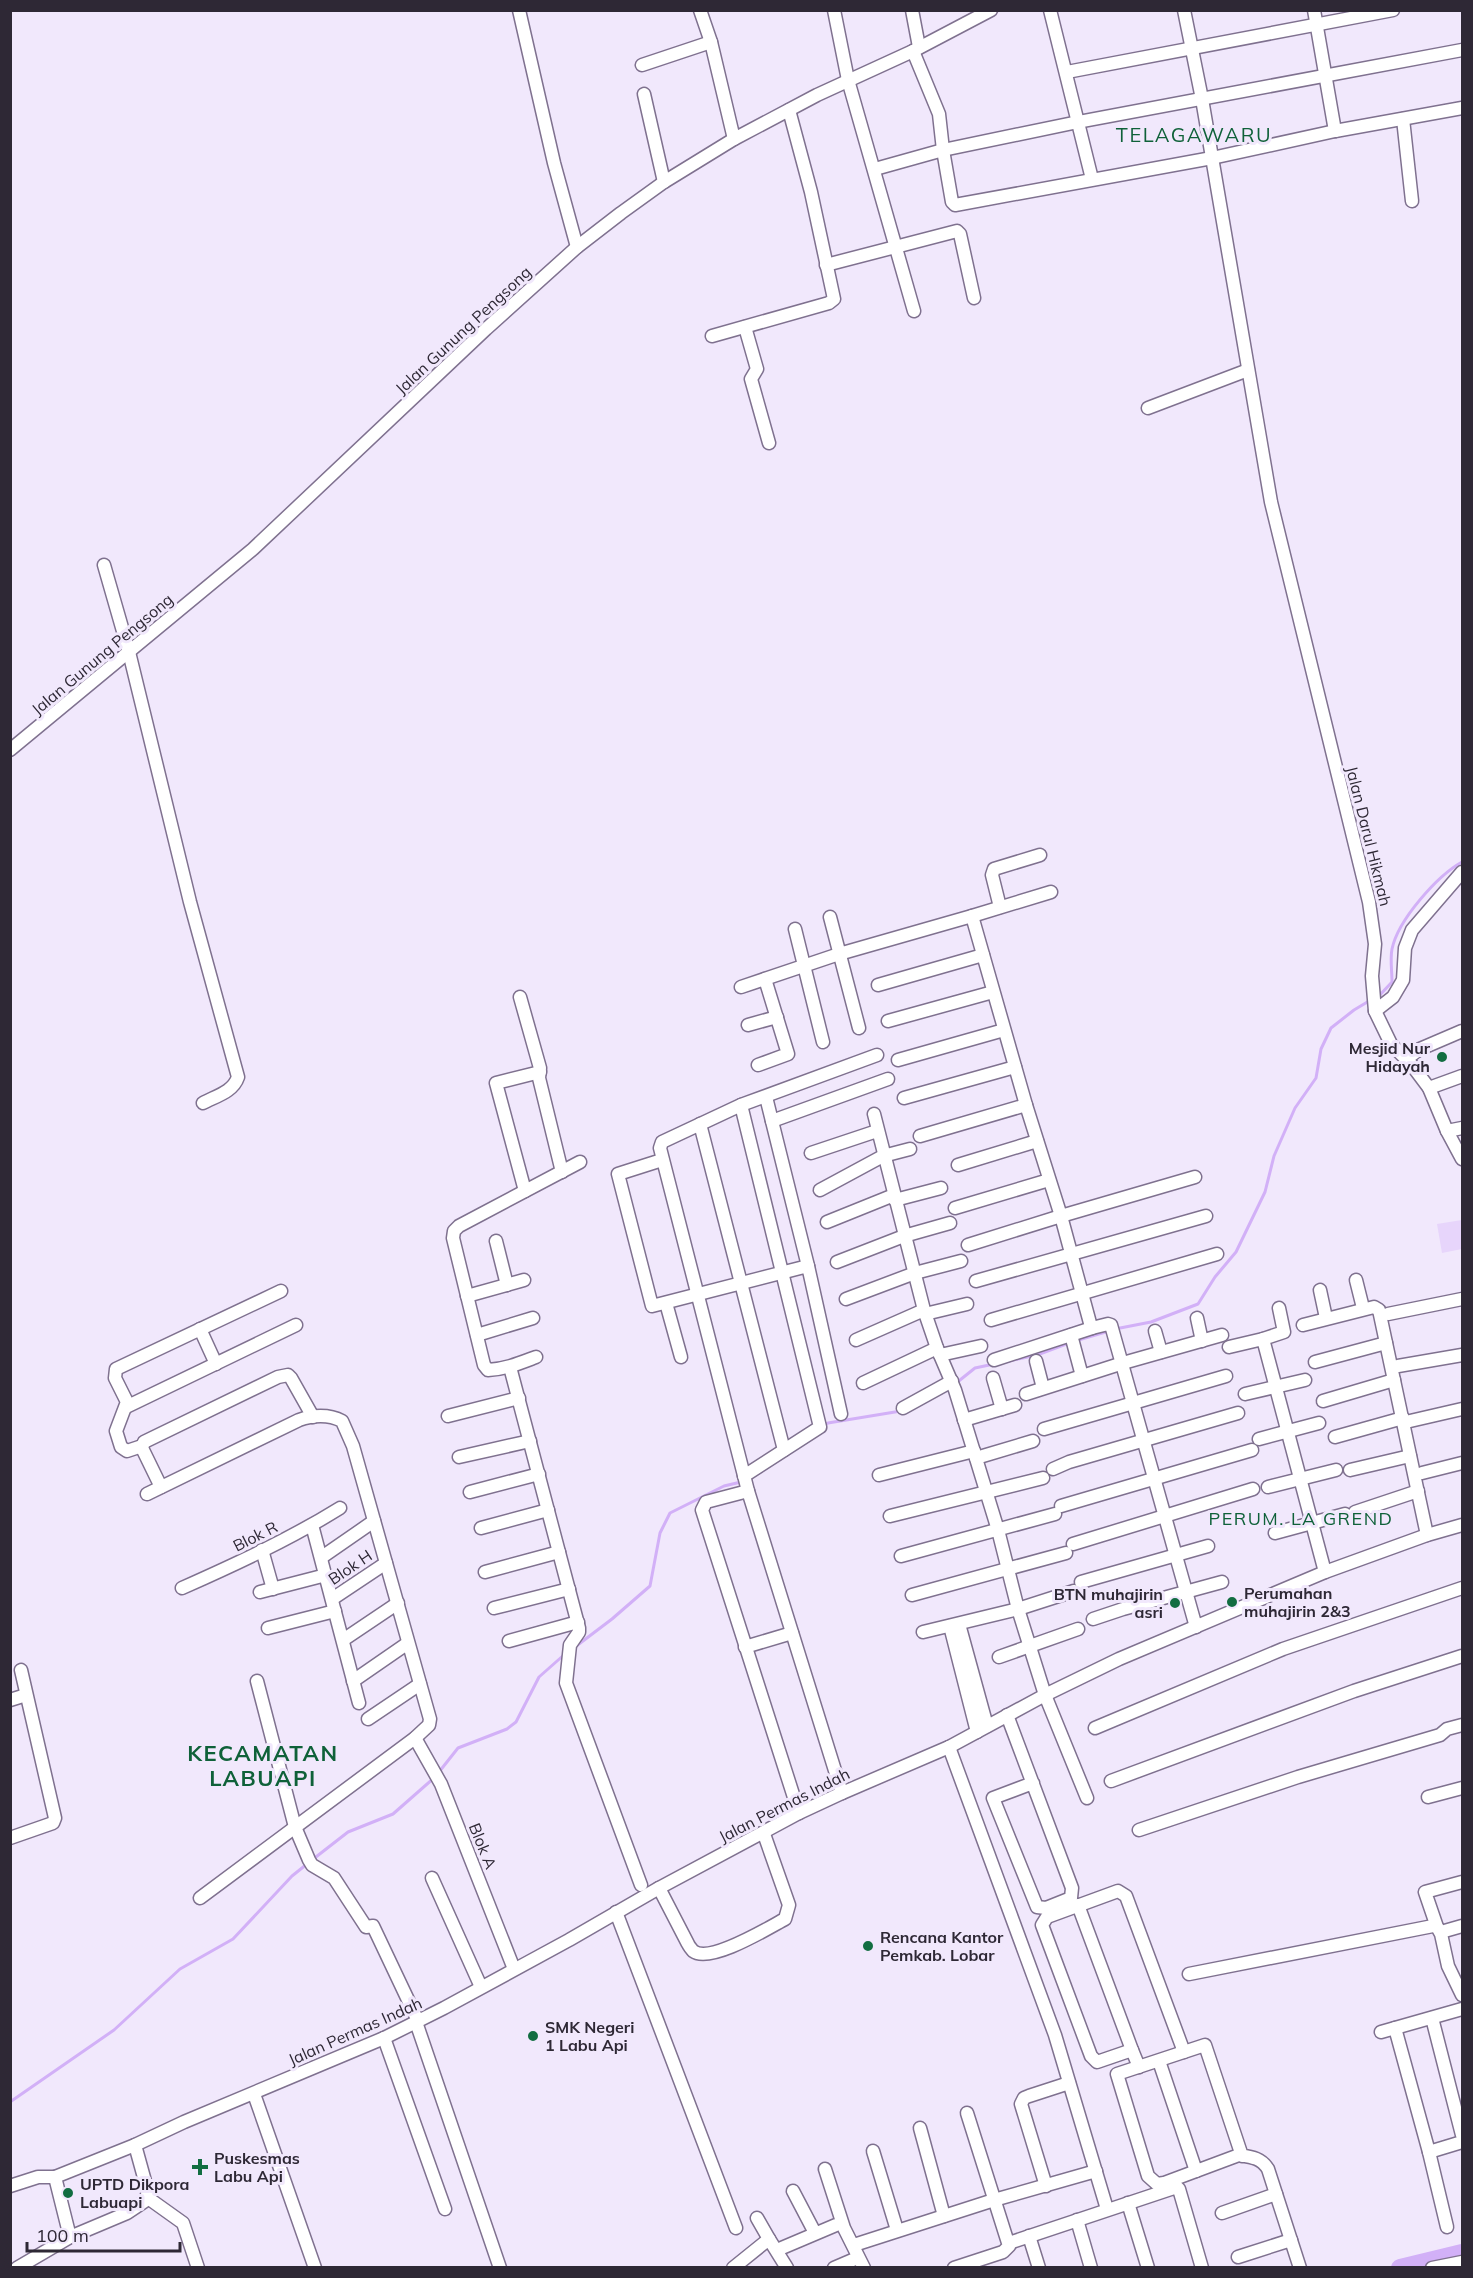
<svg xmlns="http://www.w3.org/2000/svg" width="1473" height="2278" font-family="Mulish,sans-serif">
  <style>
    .green { fill: #e7d5fb }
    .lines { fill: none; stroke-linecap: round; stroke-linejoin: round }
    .stream { stroke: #d2b0f7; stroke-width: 3 }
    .river { stroke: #d2b0f7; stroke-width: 18 }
    .minor-casing { stroke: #7f718f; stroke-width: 15 }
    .minor { stroke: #fff; stroke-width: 12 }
    .poi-dot { fill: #126d41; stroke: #f1e8fc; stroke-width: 2 }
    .labels { text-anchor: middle; stroke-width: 6; stroke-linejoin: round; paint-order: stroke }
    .street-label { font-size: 16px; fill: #2e2835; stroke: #f1e8fc }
    .poi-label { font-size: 16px; font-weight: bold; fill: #2e2835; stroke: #f1e8fc; text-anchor: start }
    .neighbourhood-label { font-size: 18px; letter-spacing: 1.5px; fill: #0f6139; stroke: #f1e8fc }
    .quarter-label { font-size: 20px; letter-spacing: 1.5px; fill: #0f6139; stroke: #f1e8fc }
    .district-label { font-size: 22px; font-weight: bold; letter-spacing: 1.5px; fill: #0f6139; stroke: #f1e8fc }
  </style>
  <rect width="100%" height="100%" fill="#f1e8fc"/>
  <polygon class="green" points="1462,1220 1462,1249 1442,1253 1437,1224"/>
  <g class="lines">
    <g class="stream">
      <path d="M1378 997 1392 982C1392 971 1390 959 1392 949 1398 920 1437 876 1462 862"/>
      <polyline points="1115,1329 1151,1322 1198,1304 1215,1277 1236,1252 1265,1192 1274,1156 1295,1108 1316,1078 1321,1049 1331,1028 1354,1010 1369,1001"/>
      <polyline points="1075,1341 1109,1331"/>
      <polyline points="1009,1361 1037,1355 1069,1343"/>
      <polyline points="955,1384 975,1368 994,1364"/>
      <polyline points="823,1426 828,1423 901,1411"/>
      <polyline points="748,1480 785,1456"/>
      <polyline points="575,1647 612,1619 650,1586 660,1533 670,1513 724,1486 741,1482"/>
      <polyline points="439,1772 458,1748 507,1729 516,1722 539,1677 565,1654"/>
      <polyline points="312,1860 348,1832 393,1814 435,1777"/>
      <polyline points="10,2102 114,2030 180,1969 233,1939 292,1876 307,1864"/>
    </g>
    <polyline class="river" points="1400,2268 1462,2253"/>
    <g class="minor-casing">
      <g id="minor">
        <polyline points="519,10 554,163 577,247"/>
        <polyline points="700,10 711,42 734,139"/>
        <polyline points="834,10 848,80 914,311"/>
        <polyline points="912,10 919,47"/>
        <polyline points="1050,10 1092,179"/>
        <polyline points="1184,10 1202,99 1271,502 1369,902 1375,944 1372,976 1375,1011 1391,1044 1411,1064 1429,1088 1447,1131 1462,1159"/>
        <polyline points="1314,10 1335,131"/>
        <polyline points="913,51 939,114 943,150 952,202 955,205 1212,158 1335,131 1462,108"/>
        <polyline points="642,65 711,42"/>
        <polyline points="1067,72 1393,10"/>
        <polyline points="644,94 664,182"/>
        <polyline points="1403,119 1412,201"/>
        <polyline points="875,169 943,150 1078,122 1462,50"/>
        <polyline points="826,265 957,231 960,234 974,298"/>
        <polyline points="745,327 757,369 751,379 769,443"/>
        <polyline points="712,336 829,303 834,299 811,192 789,110"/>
        <polyline points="1148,408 1248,370"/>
        <path d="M104 565 129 652 190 902 238 1077C233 1092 216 1096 203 1103"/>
        <polyline points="10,750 253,549 486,329 577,247 621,213 664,182 734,139 817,95 913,51 991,10"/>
        <polyline points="1000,907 992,875 994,869 1040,855"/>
        <polyline points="972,916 1051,892"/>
        <polyline points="830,917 859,1028"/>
        <polyline points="795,929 823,1042"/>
        <polyline points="878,985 983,955"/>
        <polyline points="741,987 839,954 972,916 1026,1105 1061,1216 1090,1323 1092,1328 1108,1324 1111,1325 1196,1627"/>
        <polyline points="520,997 540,1068 539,1078 562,1172"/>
        <polyline points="1375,1011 1393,997 1403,980 1405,948 1412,930 1462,872"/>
        <polyline points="888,1021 993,992"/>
        <polyline points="748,1025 777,1017"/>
        <polyline points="1406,1059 1420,1049 1462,1031"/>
        <polyline points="898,1060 1004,1030"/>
        <polyline points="758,1065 788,1054 765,979"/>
        <polyline points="1429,1088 1462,1076"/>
        <polyline points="766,1097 808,1266"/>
        <polyline points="904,1098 1015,1067"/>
        <polyline points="741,1105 820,1427 744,1476"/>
        <polyline points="874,1114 924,1310 937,1348 955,1390 998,1530 1018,1609 1045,1695 1087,1798"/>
        <polyline points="772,1121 888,1079"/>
        <polyline points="700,1124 784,1450"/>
        <polyline points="1447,1131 1462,1128"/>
        <polyline points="920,1136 1026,1105"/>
        <polyline points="811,1153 877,1131"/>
        <polyline points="662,1160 618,1174 652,1306 808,1266 841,1414"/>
        <polyline points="958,1165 1037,1141"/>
        <polyline points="820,1190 883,1156 910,1149"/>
        <polyline points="525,1191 496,1083 540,1072"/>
        <polyline points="895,1200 941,1188"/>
        <polyline points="955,1208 1049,1180"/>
        <polyline points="827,1222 894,1195"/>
        <polyline points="496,1241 507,1285"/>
        <polyline points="968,1245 1061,1216 1195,1177"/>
        <polyline points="837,1262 904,1236 950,1223"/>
        <polyline points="1356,1280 1363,1308"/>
        <polyline points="976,1281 1206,1216"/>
        <polyline points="1320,1290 1326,1318"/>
        <polyline points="467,1296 524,1280"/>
        <polyline points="846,1299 915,1273 961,1261"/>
        <polyline points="666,1303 681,1357"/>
        <polyline points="925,1314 967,1304"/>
        <polyline points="1388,1314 1462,1299"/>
        <polyline points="1197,1318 1202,1341"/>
        <polyline points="991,1320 1217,1254"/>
        <polyline points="1303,1325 1374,1307 1379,1310 1427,1535"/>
        <polyline points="200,1329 216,1364"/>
        <polyline points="1155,1331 1161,1352"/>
        <polyline points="477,1335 533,1318"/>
        <polyline points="1071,1335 1082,1376"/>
        <polyline points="1263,1339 1284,1332 1279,1308"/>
        <polyline points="856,1340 924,1310"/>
        <polyline points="1229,1347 1263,1339 1325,1572"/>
        <polyline points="940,1355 981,1346"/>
        <path d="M536 1357C520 1363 506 1369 488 1370L484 1365 453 1238 454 1231 459 1226 580 1162"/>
        <polyline points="994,1360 1092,1328"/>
        <polyline points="1036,1361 1043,1388"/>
        <polyline points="1315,1362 1386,1343"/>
        <polyline points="1398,1366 1462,1355"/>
        <polyline points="510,1367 579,1628 579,1632 570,1645 566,1683 641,1885"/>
        <polyline points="993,1378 1002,1409"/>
        <polyline points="863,1383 937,1348"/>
        <polyline points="1026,1394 1123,1363 1222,1335"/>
        <polyline points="1245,1394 1305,1380"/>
        <polyline points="1323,1401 1394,1380"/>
        <polyline points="126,1407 296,1325"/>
        <polyline points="903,1408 952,1381"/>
        <polyline points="448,1416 519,1398"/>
        <polyline points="964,1420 1015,1405"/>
        <polyline points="1410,1421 1462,1409"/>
        <polyline points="1044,1429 1226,1376"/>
        <polyline points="1335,1437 1403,1418"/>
        <polyline points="1259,1439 1319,1423"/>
        <polyline points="142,1446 127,1451 121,1447 116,1431 127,1402 115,1378 116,1369 281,1291"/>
        <polyline points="459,1457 530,1441"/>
        <polyline points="976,1458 1033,1441"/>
        <polyline points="1053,1469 1069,1462 1238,1413"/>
        <polyline points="1350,1470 1410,1456"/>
        <polyline points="1422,1473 1462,1463"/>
        <polyline points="879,1475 974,1451"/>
        <polyline points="161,1487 142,1448 144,1442 278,1377 288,1375 291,1378 313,1417"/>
        <polyline points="1268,1487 1336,1470"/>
        <polyline points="748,1491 706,1502 702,1510 799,1813"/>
        <polyline points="470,1492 539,1474"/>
        <path d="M147 1494 299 1420C312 1415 329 1414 342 1421L353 1446 430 1719 429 1725 415 1738 200 1898"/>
        <polyline points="1061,1506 1252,1450"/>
        <polyline points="1355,1512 1418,1491"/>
        <polyline points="890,1516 1043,1478"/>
        <polyline points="312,1525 359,1703"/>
        <polyline points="481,1528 548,1510"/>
        <polyline points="1275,1533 1345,1514"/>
        <polyline points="1073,1544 1253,1489"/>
        <polyline points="262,1550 273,1589"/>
        <polyline points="901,1556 1055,1514"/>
        <polyline points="322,1557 374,1521"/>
        <polyline points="485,1572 559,1552"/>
        <polyline points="1081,1582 1208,1546"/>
        <path d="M182 1588C236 1564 290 1539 340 1508"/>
        <polyline points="260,1592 326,1575"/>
        <polyline points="912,1595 1066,1553"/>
        <polyline points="332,1599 386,1563"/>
        <polyline points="494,1608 569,1589"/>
        <polyline points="1093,1619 1123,1609 1222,1582"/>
        <polyline points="959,1624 987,1726"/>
        <polyline points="950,1626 977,1732"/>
        <polyline points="268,1628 335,1611"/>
        <polyline points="923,1632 1018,1609 1074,1591"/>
        <polyline points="343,1640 398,1603"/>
        <polyline points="509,1641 578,1622"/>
        <polyline points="745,1647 792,1633"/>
        <polyline points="999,1657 1078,1629"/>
        <polyline points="257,1681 295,1827 309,1860 312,1865 334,1878 366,1927 373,1926 418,2021"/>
        <polyline points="353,1681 408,1643"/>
        <polyline points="10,1700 26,1695"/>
        <polyline points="1007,1715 1072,1888 1071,1898 1046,1908 1037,1907 993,1798 1033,1783"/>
        <polyline points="368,1719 420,1684"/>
        <polyline points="1095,1728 1283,1649 1462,1588"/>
        <polyline points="415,1738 441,1784 514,1969"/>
        <polyline points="949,1747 1055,2035 1107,2209"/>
        <polyline points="1111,1781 1354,1691 1462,1656"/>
        <polyline points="842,1793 748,1491 660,1148 662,1142 741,1105 877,1055"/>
        <polyline points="1428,1797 1462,1788"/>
        <polyline points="1139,1830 1298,1777 1440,1735 1447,1729 1462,1725"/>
        <polyline points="10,1838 53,1823 55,1818 21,1670"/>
        <polyline points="432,1878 481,1987"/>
        <path d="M659 1888 688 1944C688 1945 693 1951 693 1951 710 1964 768 1928 785 1919L789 1905 764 1834"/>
        <polyline points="1078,1905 1132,2050"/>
        <polyline points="616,1912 736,2228"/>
        <polyline points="1437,1927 1425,1892 1462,1882"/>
        <polyline points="1441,1932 1462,1926"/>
        <polyline points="1189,1974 1433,1926 1437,1927 1441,1934 1448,1966 1462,1995"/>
        <polyline points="1432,2018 1462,2135"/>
        <polyline points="416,2022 500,2268"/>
        <polyline points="1395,2028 1429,2152 1462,2142"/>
        <polyline points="1381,2032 1462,2009"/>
        <polyline points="384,2038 445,2209"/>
        <polyline points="1159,2061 1196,2171"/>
        <polyline points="1139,2067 1132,2050 1097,2062 1091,2056 1042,1925 1047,1917 1118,1891 1126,1896 1184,2052"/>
        <polyline points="254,2094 315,2268"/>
        <polyline points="920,2128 944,2216"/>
        <polyline points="873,2151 897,2230"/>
        <polyline points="1429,2152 1447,2227"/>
        <path d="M1242 2156 1205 2045 1117 2074 1148 2176 1157 2184 1164 2183 1239 2155C1252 2157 1261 2158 1268 2169L1300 2268"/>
        <polyline points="825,2169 844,2228 864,2268"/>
        <polyline points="10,2186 38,2177 55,2177"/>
        <polyline points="1046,2186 1021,2104 1024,2098 1029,2096 1069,2083"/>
        <polyline points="793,2191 815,2233"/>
        <polyline points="148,2198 183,2223 198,2268"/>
        <polyline points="1128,2203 1148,2268"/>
        <polyline points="1222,2213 1276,2194"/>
        <polyline points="757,2218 769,2239"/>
        <polyline points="1077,2220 1091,2268"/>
        <polyline points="1029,2236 1039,2268"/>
        <polyline points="70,2237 55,2177 135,2145 184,2122 384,2038 444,2008 569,1940 659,1888 799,1813 842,1793 949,1747 1045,1695 1119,1659 1325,1572 1427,1535 1462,1525"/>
        <polyline points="1009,2243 1177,2187 1179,2189 1202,2268"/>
        <polyline points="854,2245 994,2200 1096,2171"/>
        <polyline points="777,2250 836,2225"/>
        <polyline points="1238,2257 1291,2240"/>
        <polyline points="17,2268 70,2237 127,2213 145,2201 148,2192 135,2145"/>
        <polyline points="733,2268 769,2239 787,2268"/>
        <polyline points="834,2268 855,2259"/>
        <polyline points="954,2268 1003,2252 1009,2246 967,2113"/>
        <polyline points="1432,2268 1462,2262"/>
      </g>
    </g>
    <use href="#minor" class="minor"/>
  </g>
  <g class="poi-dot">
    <circle cx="1442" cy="1057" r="6"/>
    <circle cx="1232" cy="1602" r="6"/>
    <circle cx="1175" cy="1603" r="6"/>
    <circle cx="868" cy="1946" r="6"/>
    <circle cx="533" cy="2036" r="6"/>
    <path d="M197 2158h6v6h6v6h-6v6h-6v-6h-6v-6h6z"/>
    <circle cx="68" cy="2193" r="6"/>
  </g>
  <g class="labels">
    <g class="street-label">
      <text transform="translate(463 330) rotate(-43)" y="6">Jalan Gunung Pengsong</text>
      <text transform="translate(102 654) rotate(-40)" y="6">Jalan Gunung Pengsong</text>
      <text transform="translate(1369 836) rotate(76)" y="6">Jalan Darul Hikmah</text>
      <text transform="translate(255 1536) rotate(-27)" y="6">Blok R</text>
      <text transform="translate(350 1567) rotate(-34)" y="6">Blok H</text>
      <text transform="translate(784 1805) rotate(-27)" y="6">Jalan Permas Indah</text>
      <text transform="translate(483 1846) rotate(68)" y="6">Blok A</text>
      <text transform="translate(355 2031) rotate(-24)" y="6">Jalan Permas Indah</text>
    </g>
    <g class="poi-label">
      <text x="1430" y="1054" text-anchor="end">Mesjid Nur<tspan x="1430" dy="18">Hidayah</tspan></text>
      <text x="1244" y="1599">Perumahan<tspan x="1244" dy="18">muhajirin 2&amp;3</tspan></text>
      <text x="1163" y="1600" text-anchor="end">BTN muhajirin<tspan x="1163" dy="18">asri</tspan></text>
      <text x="880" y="1943">Rencana Kantor<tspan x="880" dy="18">Pemkab. Lobar</tspan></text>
      <text x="545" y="2033">SMK Negeri<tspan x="545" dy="18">1 Labu Api</tspan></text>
      <text x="214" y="2164">Puskesmas<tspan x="214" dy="18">Labu Api</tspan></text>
      <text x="80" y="2190">UPTD Dikpora<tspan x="80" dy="18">Labuapi</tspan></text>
    </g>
    <g class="neighbourhood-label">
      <text x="1301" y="1525">PERUM. LA GREND</text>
    </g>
    <g class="quarter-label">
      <text x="1194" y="142">TELAGAWARU</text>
    </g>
    <g class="district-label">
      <text x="263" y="1761">KECAMATAN<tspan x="263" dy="25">LABUAPI</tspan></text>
    </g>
  </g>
  <rect width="1473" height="2278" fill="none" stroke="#2e2835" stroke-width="24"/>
  <path d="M27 2242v9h153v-9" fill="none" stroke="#2e2835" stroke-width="3"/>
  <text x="36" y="2242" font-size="18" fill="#2e2835" stroke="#f1e8fc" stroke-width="4.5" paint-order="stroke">100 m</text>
</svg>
